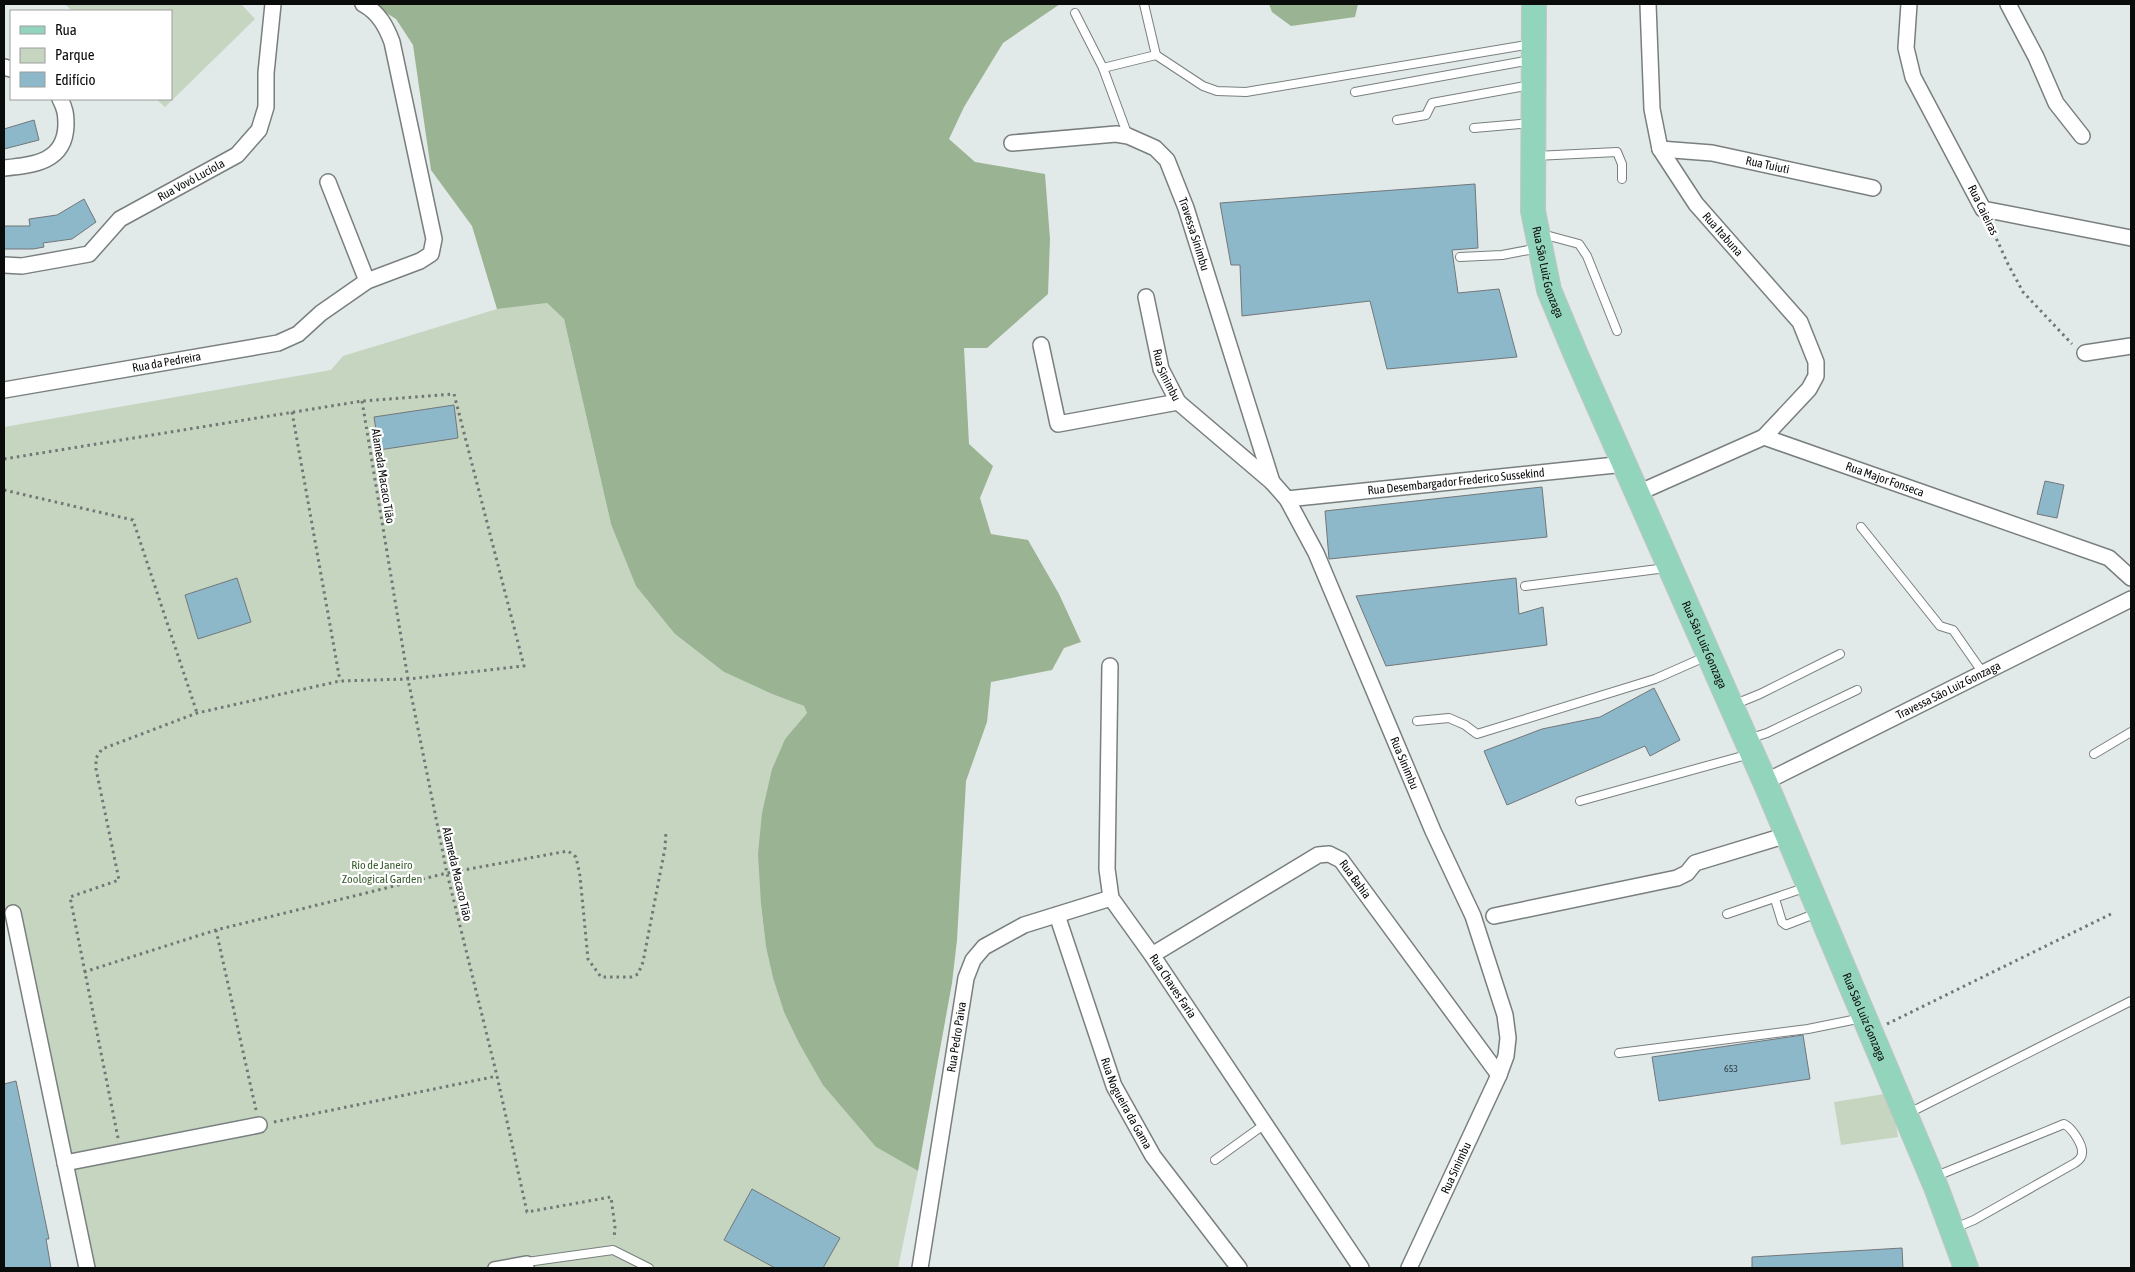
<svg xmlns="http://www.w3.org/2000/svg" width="2135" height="1272" font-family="'Asap Condensed',sans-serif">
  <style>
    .green { fill: #c5d5c0 }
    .forest { fill: #9ab392 }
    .building { fill: #8cb8ca; stroke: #72777a }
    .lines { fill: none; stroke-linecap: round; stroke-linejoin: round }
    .service-casing { stroke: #797f7f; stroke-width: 10 }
    .pedestrian-casing { stroke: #797f7f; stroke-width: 14 }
    .minor-casing { stroke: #797f7f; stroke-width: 18 }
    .primary-casing { stroke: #c4c5c5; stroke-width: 26 }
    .path { stroke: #727676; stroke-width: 3; stroke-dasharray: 2.5 4; stroke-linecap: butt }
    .service { stroke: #fff; stroke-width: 8 }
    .pedestrian { stroke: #fff; stroke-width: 11 }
    .minor { stroke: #fff; stroke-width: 15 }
    .primary { stroke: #93d4bd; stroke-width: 24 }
    .labels { text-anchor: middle; stroke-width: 4.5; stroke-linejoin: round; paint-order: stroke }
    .number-label { font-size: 10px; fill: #2a373c }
    .street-label { font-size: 12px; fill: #0a0c0c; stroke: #fff }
    .park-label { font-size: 12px; fill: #395c2d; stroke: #fff }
  </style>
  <rect width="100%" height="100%" fill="#e2e9e9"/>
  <g class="green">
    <polygon points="65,4 241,4 255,19 165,107 156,99 171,99 171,11 72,11"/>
    <polygon points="547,303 564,319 611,524 675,634 724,672 772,694 804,706 807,713 785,739 772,769 761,904 766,947 773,978 784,1012 876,1147 918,1171 898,1268 82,1268 4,914 4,427 331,370 343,356 497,309"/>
    <polygon points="1891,1093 1898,1137 1841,1145 1834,1102"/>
  </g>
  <g class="forest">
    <polygon points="372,4 1060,4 1003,43 964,107 949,139 975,162 1045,174 1050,239 1048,294 987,348 964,348 969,444 993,466 980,498 991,534 1028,540 1059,594 1081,642 1064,648 1052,670 991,682 987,722 966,781 957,940 952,983 918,1171 876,1147 823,1085 799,1043 784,1012 773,978 766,947 761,904 758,854 762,813 772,769 785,739 807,713 804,706 772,694 724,672 675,634 636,586 611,524 564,319 547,303 497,309 472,226 431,170 413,45 396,19"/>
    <polygon points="1269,4 1358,4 1355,17 1291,26 1272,12"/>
  </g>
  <g class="building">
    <polygon points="34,120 39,140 4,149 4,129"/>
    <polygon points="1475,184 1478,248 1452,250 1458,293 1499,289 1517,357 1387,369 1370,301 1242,316 1240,265 1231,265 1220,203"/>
    <polygon points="84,199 96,222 72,239 43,243 44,247 33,249 4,249 4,226 30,226 29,219 57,215"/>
    <polygon points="454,405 458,438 379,450 374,417"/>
    <polygon points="2045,481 2064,485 2057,518 2037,514"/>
    <polygon points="1542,487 1547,537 1329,559 1325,511"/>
    <polygon points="237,578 251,622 198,639 185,595"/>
    <polygon points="1516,578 1519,614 1543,607 1547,645 1386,666 1356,596"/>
    <polygon points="1654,688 1680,740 1650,756 1645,746 1507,805 1484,751 1542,729 1600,717"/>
    <polygon points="1803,1035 1810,1079 1659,1101 1652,1057"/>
    <polygon points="16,1081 49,1239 46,1239 51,1268 4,1268 4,1084"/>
    <polygon points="752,1189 840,1238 823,1268 775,1268 724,1240"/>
    <polygon points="1902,1248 1903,1268 1752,1268 1752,1257"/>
  </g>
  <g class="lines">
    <g class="service-casing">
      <g id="service">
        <polyline points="1075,13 1103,68 1128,136"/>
        <polyline points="1156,55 1203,86 1217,91 1246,92 1532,44"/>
        <polyline points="1103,68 1156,55 1144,4"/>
        <polyline points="1355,92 1531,60"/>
        <polyline points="1397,120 1426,115 1432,103 1531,85"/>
        <polyline points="1474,128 1531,123"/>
        <polyline points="1535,156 1617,152 1622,164 1622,179"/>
        <polyline points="1542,234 1579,244 1587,256 1617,331"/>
        <polyline points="1460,257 1502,255 1539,248"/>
        <polyline points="1861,527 1940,626 1953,630 1983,673"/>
        <polyline points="1525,586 1666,568"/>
        <polyline points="1733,705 1760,694 1840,654"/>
        <polyline points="1417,721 1449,718 1465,725 1477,734 1655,679 1707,656"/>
        <polyline points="1748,739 1767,733 1857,690"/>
        <polyline points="2094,754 2131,732"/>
        <polyline points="1580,801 1750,754"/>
        <polyline points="1775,899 1782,922 1786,925 1817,913"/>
        <polyline points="1727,914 1807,887"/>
        <polyline points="1619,1053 1808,1029 1862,1018"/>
        <polyline points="1907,1114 2131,1001"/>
        <polyline points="1215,1160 1265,1124"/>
        <path d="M1934 1177 2064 1124C2071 1127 2083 1144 2082 1153 2082 1157 2078 1161 2075 1163L1974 1220 1955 1228"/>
        <polyline points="527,1262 613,1250 649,1268"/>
      </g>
    </g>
    <g class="pedestrian-casing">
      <polyline id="pedestrian" points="494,1268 527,1262 528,1268"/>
    </g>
    <g class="minor-casing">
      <g id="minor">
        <path id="s1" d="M1648 4 1652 109 1660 149 1696 204 1800 322 1816 362V376L1809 389 1764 437"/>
        <polyline points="1909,4 1906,48 1913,77 1983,209 2131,238"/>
        <polyline points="2008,4 2036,57 2056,103 2082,136"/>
        <polyline points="4,67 11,69"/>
        <path id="s2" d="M1012 143 1116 134 1128 136 1155 148 1167 160 1186 208 1272 482"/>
        <path id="s3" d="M1660 149 1712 153 1873 188"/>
        <path d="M4 168C34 165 65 162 66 125 66 114 65 108 60 99"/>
        <polyline points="328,182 367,281"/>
        <path id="s4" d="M4 265 22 266 89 254 120 219 237 155 259 130 266 107V73L273 4"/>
        <path id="s5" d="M1146 297 1161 369 1178 402 1272 482 1287 499 1316 553 1433 831 1473 916 1505 1015 1508 1038 1506 1056 1499 1075 1409 1268"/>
        <polyline points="1041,345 1058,424 1178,402"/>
        <polyline points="2085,353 2131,346"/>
        <path id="s6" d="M4 390 278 343 298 334 321 313 367 281 420 261 431 254 434 239 392 42C386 26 379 13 363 4"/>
        <path id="s7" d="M1638 493 1764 437 2109 558 2131 578"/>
        <path id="s8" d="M1287 499 1625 464"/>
        <path id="s9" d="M1110 666 1107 869 1111 898 1152 955 1361 1268"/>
        <path id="s10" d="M1765 782 2131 599"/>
        <polyline points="13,913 87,1268"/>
        <path id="s11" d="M1057 915 1114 1086 1153 1156 1239 1268"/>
        <polyline points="1494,916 1677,878 1687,873 1695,863 1787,835"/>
        <path id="s12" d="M1152 955 1318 855 1329 854 1341 860 1499 1075"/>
        <polyline points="65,1163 259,1125"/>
        <path id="s13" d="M920 1268 966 978 973 960 984 947 1024 925 1111 898"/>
      </g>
    </g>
    <g class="primary-casing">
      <g id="primary">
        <path id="s14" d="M1534 4 1533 211 1549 290 1576 355 1765 782 1936 1187 1966 1268"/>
      </g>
    </g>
    <g class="path">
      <polyline points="1991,227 2008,264 2023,292 2072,344"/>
      <polyline points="362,401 408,679 447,873 497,1076 527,1212 611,1197 615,1227 614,1239"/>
      <polyline points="292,412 340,681"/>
      <polyline points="4,459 362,401 454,394 524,666 408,679 340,681 197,713 102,749 96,758 96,769 119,880 70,897 118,1138"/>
      <polyline points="4,490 133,520 197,713"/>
      <polyline points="216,930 256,1110"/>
      <polyline points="84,972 216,930 447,873 568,851 576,857 580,876 588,959 601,977 631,977 638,974 643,962 665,848 666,831"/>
      <polyline points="1887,1024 2113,913"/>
      <polyline points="274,1122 497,1076"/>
    </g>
    <use href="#service" class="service"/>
    <use href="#pedestrian" class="pedestrian"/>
    <use href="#minor" class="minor"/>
    <use href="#primary" class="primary"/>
  </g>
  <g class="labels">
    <g class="number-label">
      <text x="1731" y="1072">653</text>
    </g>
    <g class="street-label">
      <text dy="4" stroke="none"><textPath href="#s3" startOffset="109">Rua Tuiuti</textPath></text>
      <text dy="4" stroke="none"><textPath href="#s4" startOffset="214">Rua Vovó Lucíola</textPath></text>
      <text transform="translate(1983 210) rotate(64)" y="4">Rua Caieiras</text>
      <text dy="4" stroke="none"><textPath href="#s2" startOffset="242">Travessa Sinimbu</textPath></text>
      <text dy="4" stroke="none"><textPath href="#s1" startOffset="252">Rua Itabuna</textPath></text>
      <text dy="4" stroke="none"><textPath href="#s14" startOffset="270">Rua São Luiz Gonzaga</textPath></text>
      <text dy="4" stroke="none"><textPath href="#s6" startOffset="165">Rua da Pedreira</textPath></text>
      <text dy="4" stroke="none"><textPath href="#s5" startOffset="81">Rua Sinimbu</textPath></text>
      <text transform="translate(383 476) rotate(81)" y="4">Alameda Macaco Tião</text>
      <text dy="4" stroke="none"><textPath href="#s7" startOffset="266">Rua Major Fonseca</textPath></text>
      <text dy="4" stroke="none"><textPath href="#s8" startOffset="170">Rua Desembargador Frederico Sussekind</textPath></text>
      <text dy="4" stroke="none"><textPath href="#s14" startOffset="675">Rua São Luiz Gonzaga</textPath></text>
      <text dy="4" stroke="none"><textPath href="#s10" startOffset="205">Travessa São Luiz Gonzaga</textPath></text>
      <text dy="4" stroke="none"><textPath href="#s5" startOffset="546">Rua Sinimbu</textPath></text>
      <text transform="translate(457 874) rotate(77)" y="4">Alameda Macaco Tião</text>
      <text dy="4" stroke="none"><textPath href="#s12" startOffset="242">Rua Bahia</textPath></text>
      <text dy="4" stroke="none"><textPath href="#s9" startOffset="340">Rua Chaves Faria</textPath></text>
      <text dy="4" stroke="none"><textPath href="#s14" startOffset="1080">Rua São Luiz Gonzaga</textPath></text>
      <text dy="4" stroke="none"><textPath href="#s13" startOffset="234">Rua Pedro Paiva</textPath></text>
      <text dy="4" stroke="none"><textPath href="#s11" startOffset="201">Rua Nogueira da Gama</textPath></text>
      <text transform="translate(1456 1168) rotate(-65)" y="4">Rua Sinimbu</text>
    </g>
    <g class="park-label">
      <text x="382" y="869">Rio de Janeiro<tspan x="382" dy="14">Zoological Garden</tspan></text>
    </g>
  </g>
  <rect width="2135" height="1272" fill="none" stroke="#0a0c0c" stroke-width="10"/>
  <rect x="10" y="10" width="162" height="90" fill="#ffffff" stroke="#9d9e9e"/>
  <rect x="20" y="26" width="25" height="8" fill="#93d4bd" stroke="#9d9e9e"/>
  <text x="55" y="35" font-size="15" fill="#0a0c0c">Rua</text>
  <rect x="20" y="48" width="25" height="15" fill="#c5d5c0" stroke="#9d9e9e"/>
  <text x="55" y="60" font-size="15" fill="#0a0c0c">Parque</text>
  <rect x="20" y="72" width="25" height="15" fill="#8cb8ca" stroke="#9d9e9e"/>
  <text x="55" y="85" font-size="15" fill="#0a0c0c">Edifício</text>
</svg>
